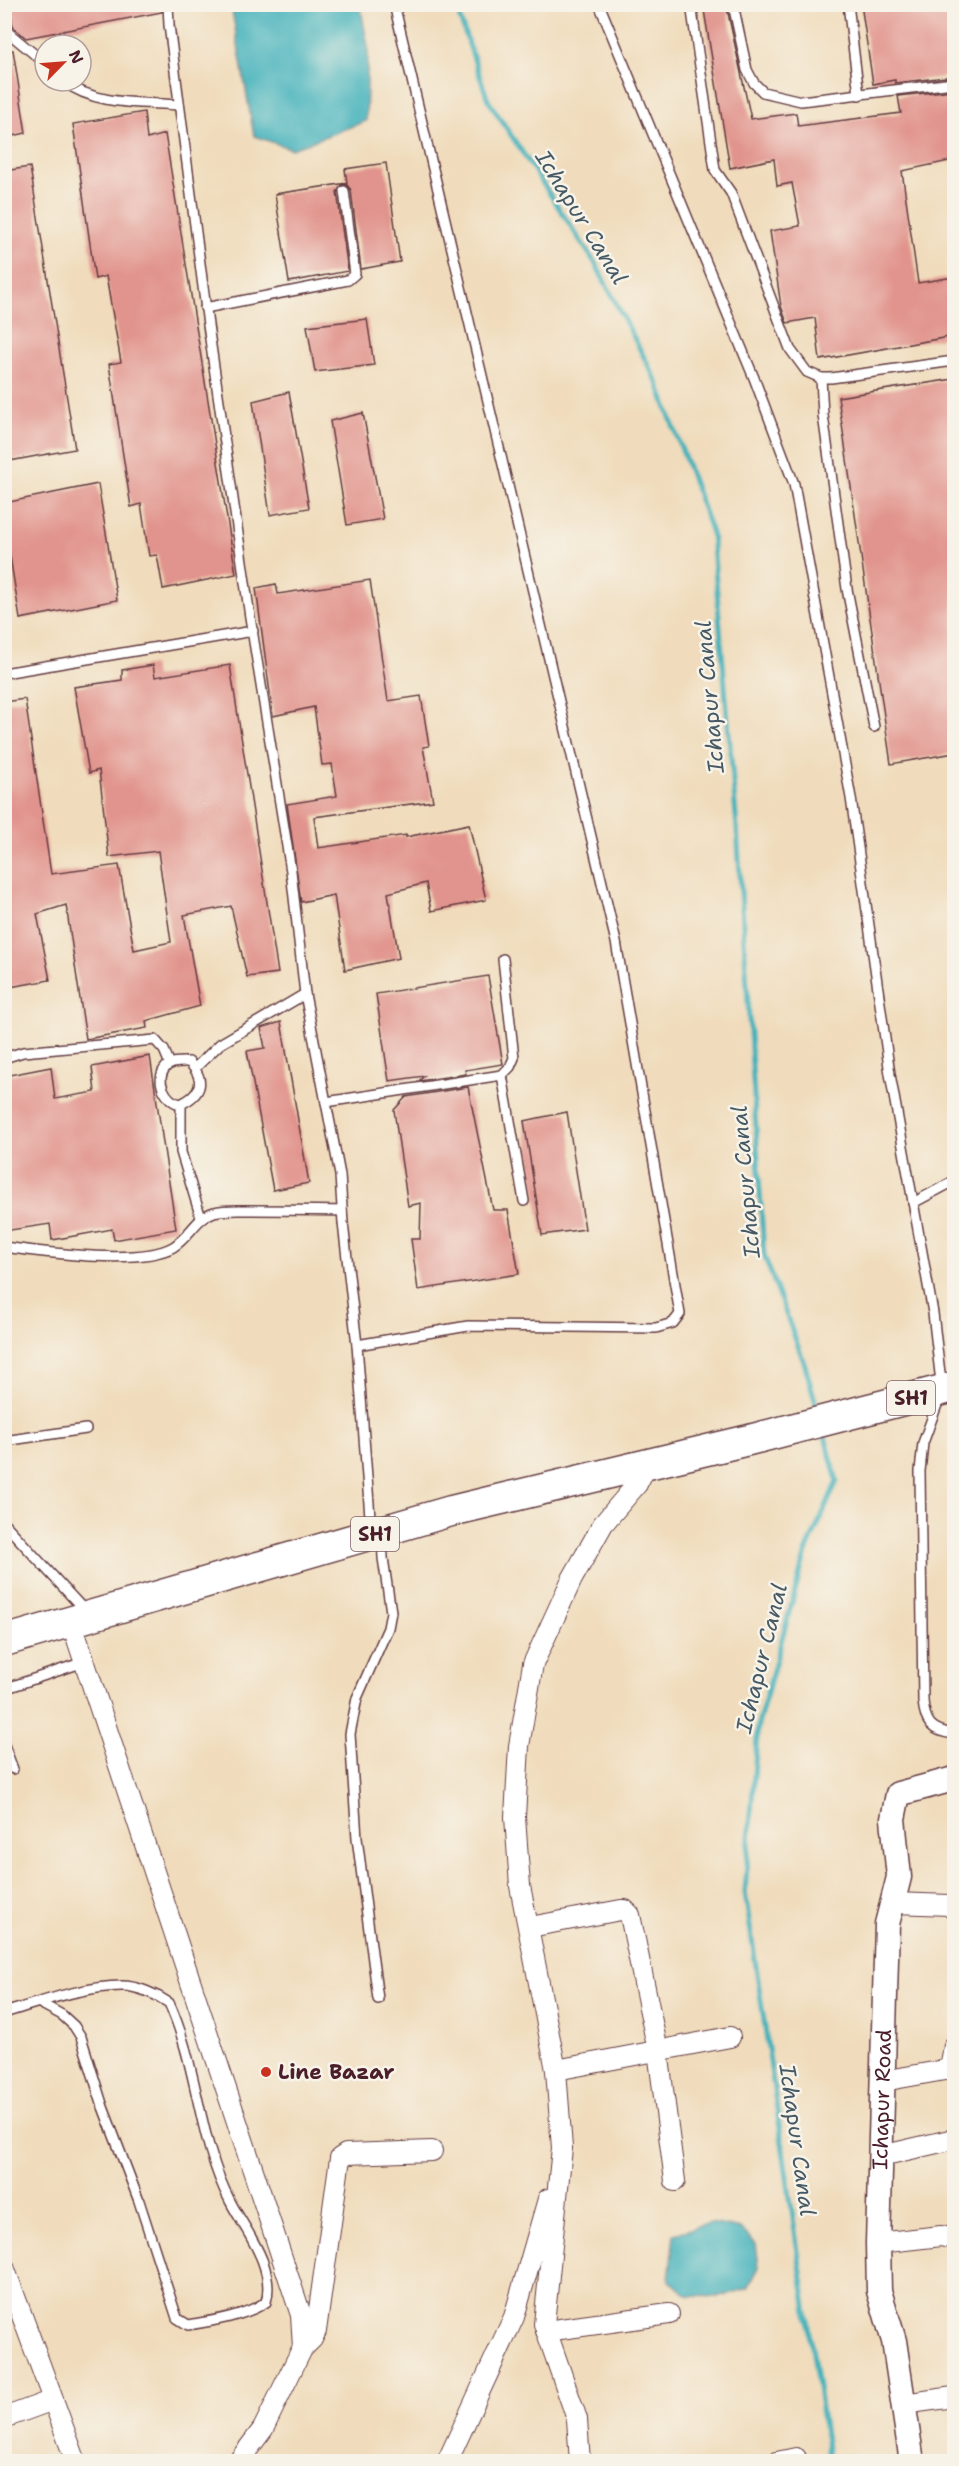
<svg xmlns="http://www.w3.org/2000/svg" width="959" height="2466" font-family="'Shantell Sans',sans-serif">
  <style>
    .water { fill: #41b1bb; stroke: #466873; stroke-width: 1.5 }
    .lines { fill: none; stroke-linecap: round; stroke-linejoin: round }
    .stream { stroke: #41b1bb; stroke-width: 5 }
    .building { fill: #e1948d }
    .service-casing { stroke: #633b41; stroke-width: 12 }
    .minor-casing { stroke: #633b41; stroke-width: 22 }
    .tertiary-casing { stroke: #633b41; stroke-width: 27 }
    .primary-casing { stroke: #633b41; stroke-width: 33 }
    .service { stroke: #fff; stroke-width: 9 }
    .minor { stroke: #fff; stroke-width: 20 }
    .tertiary { stroke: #fff; stroke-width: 24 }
    .primary { stroke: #fff; stroke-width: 30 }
    .poi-dot { fill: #c8321e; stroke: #f7f3e8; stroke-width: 2 }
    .labels { text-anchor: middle; stroke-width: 5; stroke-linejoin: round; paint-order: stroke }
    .shield { fill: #f7f3e8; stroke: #7e5f64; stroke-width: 1.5 }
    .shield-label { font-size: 20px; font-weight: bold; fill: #4a1f2b }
    .poi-label { font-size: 21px; font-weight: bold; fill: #4a1f2b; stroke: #f7f3e8; text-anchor: start }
    .street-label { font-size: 21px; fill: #4a1f2b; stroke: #f7f3e8 }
    .water-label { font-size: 22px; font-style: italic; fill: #465965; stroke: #f7f3e8 }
  </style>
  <rect width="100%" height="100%" fill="#f7f3e8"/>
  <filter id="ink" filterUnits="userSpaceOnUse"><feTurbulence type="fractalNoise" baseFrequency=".0167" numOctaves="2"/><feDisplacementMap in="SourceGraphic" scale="12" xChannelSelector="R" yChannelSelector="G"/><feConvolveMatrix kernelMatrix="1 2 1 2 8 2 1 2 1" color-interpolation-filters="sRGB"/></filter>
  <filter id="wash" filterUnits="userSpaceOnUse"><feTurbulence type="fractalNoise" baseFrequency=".008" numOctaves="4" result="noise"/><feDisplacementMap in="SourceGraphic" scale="24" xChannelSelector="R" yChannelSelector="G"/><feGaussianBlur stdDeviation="1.35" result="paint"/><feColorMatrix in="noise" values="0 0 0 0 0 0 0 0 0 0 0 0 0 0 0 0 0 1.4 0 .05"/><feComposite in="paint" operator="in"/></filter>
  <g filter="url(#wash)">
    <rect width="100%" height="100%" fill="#f0dcbc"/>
    <g class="water">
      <polygon points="231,5 360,5 368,46 366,121 292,149 254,136"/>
      <polygon points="710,2223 741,2229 756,2244 759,2267 748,2288 720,2297 689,2296 669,2281 674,2234"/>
    </g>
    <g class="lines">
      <g class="stream">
        <polyline points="455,4 488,100 595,263 658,384 712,533 737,828 764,1255 805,1365 818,1411"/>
        <polyline points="823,1429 837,1481 806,1552 758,1725 745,1892 829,2462"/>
      </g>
    </g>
    <g id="blocks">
      <g class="building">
        <polygon points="9,4 161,4 162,12 26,38 13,27"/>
        <polygon points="703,4 726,4 751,119 796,113 798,126 901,113 898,96 954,90 954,160 902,171 918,283 954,277 954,336 820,360 815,318 787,323 781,306 770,231 800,226 792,183 777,186 774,159 730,168"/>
        <polygon points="861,4 954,4 954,76 895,83 895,80 873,84"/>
        <polygon points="4,50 13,50 26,133 4,138"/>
        <polygon points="144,112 147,139 165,134 236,574 163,589 157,555 149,556 141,504 131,507 109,364 121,362 106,276 95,279 73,124"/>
        <polygon points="386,163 400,262 361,269 351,190 347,185 343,184 337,192 348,271 289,282 275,194 347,183 345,169"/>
        <polygon points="30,167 75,449 4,462 4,171"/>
        <polygon points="367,319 374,365 315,372 307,326"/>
        <polygon points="954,379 954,753 891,764 838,397"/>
        <polygon points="289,392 309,508 270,515 253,401"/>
        <polygon points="363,413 383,519 347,525 330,421"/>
        <polygon points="98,484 117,600 20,619 4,518 4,503"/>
        <polygon points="370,580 388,701 421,696 429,746 423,747 433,801 314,817 318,848 406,835 406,837 469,824 486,900 431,911 426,883 388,893 399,958 345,970 334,895 301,902 287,804 337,796 332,764 322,765 314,707 273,716 256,588 276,584 278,594"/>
        <polygon points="153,665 155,677 230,665 278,973 247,977 231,906 184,915 200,1006 146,1021 147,1028 86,1039 66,905 37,914 50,980 4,988 4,702 25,699 51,874 119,865 134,950 171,942 158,851 109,857 99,770 89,773 74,687 122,680 122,670"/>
        <polygon points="488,976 503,1064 465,1070 466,1074 419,1081 424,1076 389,1081 376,994"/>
        <polygon points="281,1022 309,1183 273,1190 247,1051 265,1048 261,1028"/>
        <polygon points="150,1056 176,1229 114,1240 112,1229 52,1240 50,1224 4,1231 4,1076 51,1067 55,1099 95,1092 92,1067"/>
        <polygon points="468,1087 493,1210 508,1210 519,1274 418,1290 411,1239 420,1239 421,1203 408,1206 394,1110 406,1097"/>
        <polygon points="567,1112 585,1229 542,1235 524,1121"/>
      </g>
    </g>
  </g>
  <g filter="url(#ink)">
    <use href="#blocks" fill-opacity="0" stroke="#633b41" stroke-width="1.5"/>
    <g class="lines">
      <g class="service-casing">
        <g id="service">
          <polyline points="168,4 169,25 208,325 250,617 291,871 305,994 340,1175 343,1223 357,1345 371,1530"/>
          <path d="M599 4 754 378 794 484 851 798 890 1074 933 1313 942 1391 923 1443 920 1471 923 1701C925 1723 931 1731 954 1734"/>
          <polyline points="691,4 715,170 731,193 790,349 807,372 821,378 831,378 954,361"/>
          <polyline points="733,4 747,70 754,83 763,92 801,101 954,83"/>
          <polyline points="848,4 859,95"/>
          <polyline points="4,29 45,63"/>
          <path d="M63 81C96 106 140 102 179 105"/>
          <polyline points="205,308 348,280 355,274 344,191"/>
          <polyline points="821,378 823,415 847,589 874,727"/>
          <polyline points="4,673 253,631"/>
          <polyline points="4,1058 23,1052 155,1040 164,1050 170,1064"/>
          <polyline points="195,1068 220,1044 305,994"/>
          <polyline points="502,1075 524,1201"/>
          <polyline points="326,1102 502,1075 510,1067 514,1058 503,959"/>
          <path d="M181 1104C166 1102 154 1080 166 1067 171 1061 183 1062 189 1062 206 1080 202 1094 181 1104V1152L201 1218"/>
          <polyline points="913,1203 954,1181"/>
          <path d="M4 1247C43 1252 139 1266 173 1247 189 1238 195 1218 214 1212 225 1209 239 1210 250 1210 281 1210 311 1210 342 1211"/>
          <polyline points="357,1345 468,1326 656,1328 673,1323 680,1314 616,942 394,4"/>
          <polyline points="4,1441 86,1429"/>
          <polyline points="4,1523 86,1612"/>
          <polyline points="4,1689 84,1662"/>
          <polyline points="4,1745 13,1769"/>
          <polyline points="378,1999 357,1838 350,1734 357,1698 388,1628 391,1612 383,1558 382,1534"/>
          <path d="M4 2013C40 2002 85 1986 122 1986 137 1986 156 1994 169 2003 198 2066 198 2140 230 2201 245 2230 276 2267 266 2302 245 2316 213 2321 188 2325L177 2318 139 2201 103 2107 81 2037 74 2026 62 2015 40 2003"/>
        </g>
      </g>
      <g class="minor-casing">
        <g id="minor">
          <polyline points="71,1621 301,2315 303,2347 263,2429 238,2462"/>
          <polyline points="894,1903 950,1905 954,1910"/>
          <polyline points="530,1927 621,1910 625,1910 630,1915 658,2051 675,2181"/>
          <polyline points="556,2070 730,2037"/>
          <polyline points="883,2081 950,2069 954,2046"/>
          <polyline points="881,2156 954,2139"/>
          <polyline points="878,2243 941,2236 954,2239"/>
          <polyline points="4,2267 76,2462"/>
          <polyline points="546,2331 669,2314"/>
          <polyline points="304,2347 312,2339 316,2331 340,2158 346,2154 432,2151"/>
          <polyline points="903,2404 954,2397"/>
          <polyline points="4,2418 53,2400"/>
          <polyline points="447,2462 514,2317 548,2199"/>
          <polyline points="580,2462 577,2419 544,2324 562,2148 556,2070 520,1886 515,1817 519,1746 533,1664 572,1579 603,1524 637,1484 647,1464"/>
          <polyline points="777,2462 796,2458"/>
        </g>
      </g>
      <g class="tertiary-casing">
        <g id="tertiary">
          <path id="s1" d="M912 2462 894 2341 879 2291 878 2243 887 1924 899 1877 893 1819 898 1794 954 1779"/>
        </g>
      </g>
      <g class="primary-casing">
        <polyline id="primary" points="4,1641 451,1511 749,1440 954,1387"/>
      </g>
      <use href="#service" class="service"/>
      <use href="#minor" class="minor"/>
      <use href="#tertiary" class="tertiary"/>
      <use href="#primary" class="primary"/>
    </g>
  </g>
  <circle class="poi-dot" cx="266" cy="2072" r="6"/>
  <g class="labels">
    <g class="shield">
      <rect x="887" y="1381" width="48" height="34" rx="4.5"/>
      <rect x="351" y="1517" width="48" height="34" rx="4.5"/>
    </g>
    <g class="shield-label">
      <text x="911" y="1405">SH1</text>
      <text x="375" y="1541">SH1</text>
    </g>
    <g class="poi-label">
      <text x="278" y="2079">Line Bazar</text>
    </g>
    <g class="street-label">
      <text dy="7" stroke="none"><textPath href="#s1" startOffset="366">Ichapur Road</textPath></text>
    </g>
    <g class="water-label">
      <text transform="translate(582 217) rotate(58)" y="8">Ichapur Canal</text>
      <text transform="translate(709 697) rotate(-95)" y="8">Ichapur Canal</text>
      <text transform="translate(745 1182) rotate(-95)" y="8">Ichapur Canal</text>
      <text transform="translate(761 1658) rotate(-76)" y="8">Ichapur Canal</text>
      <text transform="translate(798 2140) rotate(82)" y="8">Ichapur Canal</text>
    </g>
  </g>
  <rect width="959" height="2466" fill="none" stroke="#f7f3e8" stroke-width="24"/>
  <g transform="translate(63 63) rotate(65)"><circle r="28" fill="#f7f3e8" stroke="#b29e9c" stroke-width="1.5"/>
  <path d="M0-4.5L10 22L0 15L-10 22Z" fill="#c8321e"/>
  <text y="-9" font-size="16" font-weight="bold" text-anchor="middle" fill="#4a1f2b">N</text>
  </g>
</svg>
